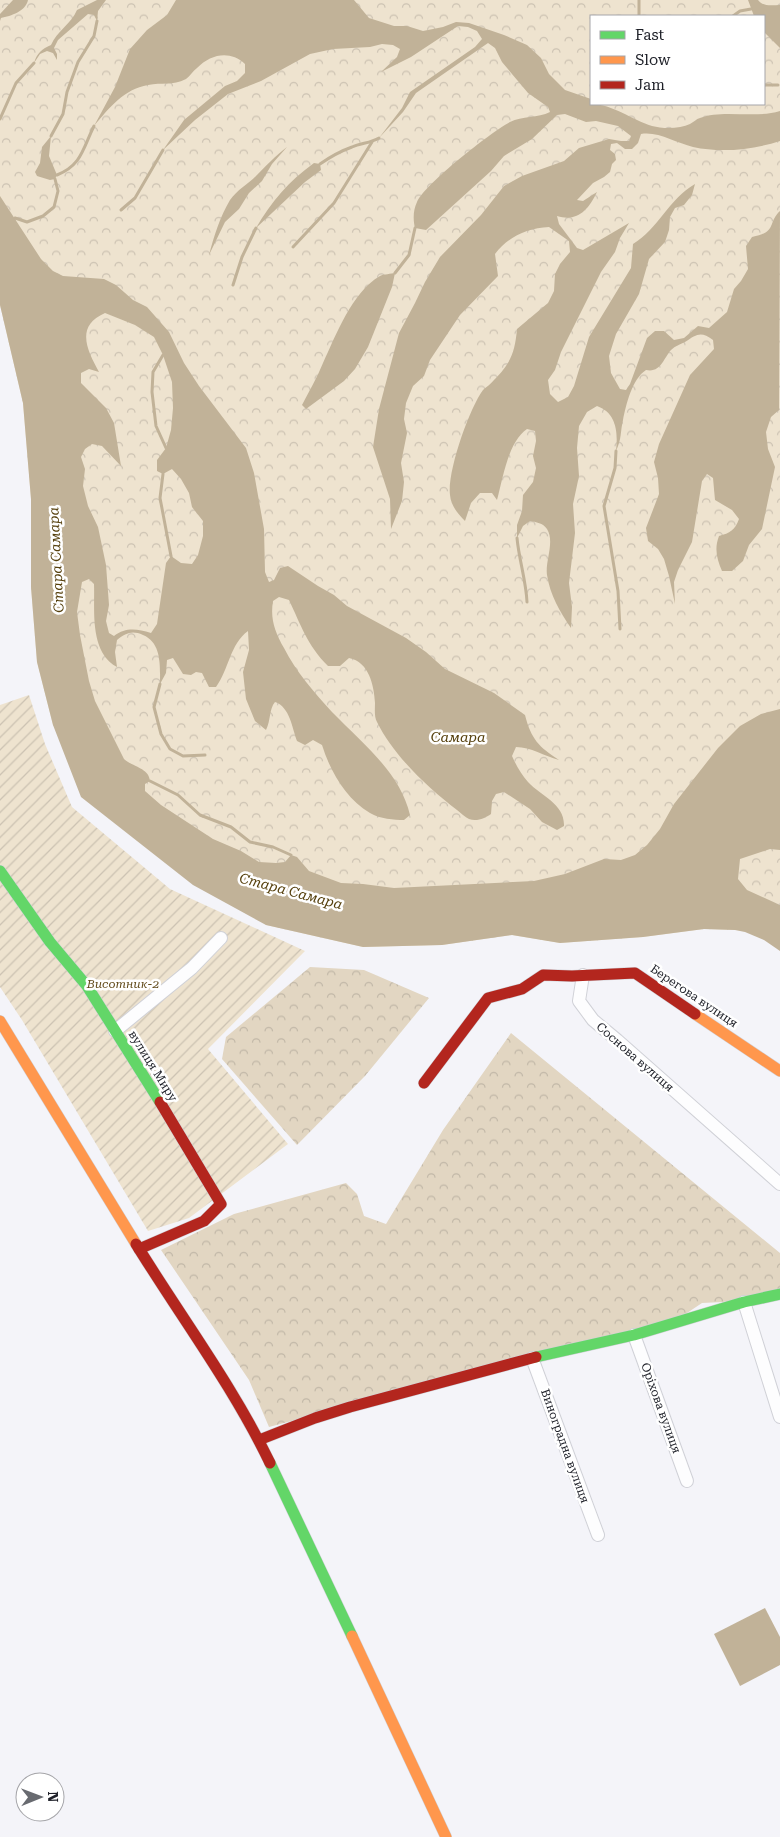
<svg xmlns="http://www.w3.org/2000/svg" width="780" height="1837" font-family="'Roboto Serif',serif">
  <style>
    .forest { fill: url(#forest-crowns) }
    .park { fill: url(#park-crowns); fill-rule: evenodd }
    .garden { fill: url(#garden-furrows) }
    .water { fill: #c1b298; fill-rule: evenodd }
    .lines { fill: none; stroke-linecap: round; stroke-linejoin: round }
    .stream { stroke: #c1b298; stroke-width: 3 }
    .street-casing { stroke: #d0d1d7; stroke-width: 14 }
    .fast-casing { stroke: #d0d1d7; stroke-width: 12 }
    .slow-casing { stroke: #d0d1d7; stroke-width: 12 }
    .jam-casing { stroke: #d0d1d7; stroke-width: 12 }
    .street { stroke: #fdfdfe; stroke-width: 12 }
    .fast { stroke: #63d668; stroke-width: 11 }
    .slow { stroke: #ff974d; stroke-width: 11 }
    .jam { stroke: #b3261e; stroke-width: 11 }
    .labels { text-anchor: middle; stroke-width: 5; stroke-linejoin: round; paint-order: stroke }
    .park-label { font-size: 12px; font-style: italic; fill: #624b1b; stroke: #fff }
    .street-label { font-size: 12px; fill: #1d1f27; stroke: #fff }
    .water-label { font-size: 14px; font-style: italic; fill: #56400d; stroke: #fff }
  </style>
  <defs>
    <pattern id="forest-crowns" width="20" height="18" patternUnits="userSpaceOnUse" patternTransform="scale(1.25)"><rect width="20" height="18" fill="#e2d6c2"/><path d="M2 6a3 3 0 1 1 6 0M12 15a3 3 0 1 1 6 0" fill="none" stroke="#c1b7a7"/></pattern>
    <pattern id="park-crowns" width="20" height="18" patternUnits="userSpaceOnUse" patternTransform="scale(1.25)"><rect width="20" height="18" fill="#eee3cf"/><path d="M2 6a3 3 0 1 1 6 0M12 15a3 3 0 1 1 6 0" fill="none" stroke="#ccc2b2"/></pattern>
    <pattern id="garden-furrows" width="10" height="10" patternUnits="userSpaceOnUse" patternTransform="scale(1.25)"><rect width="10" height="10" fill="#eee3cf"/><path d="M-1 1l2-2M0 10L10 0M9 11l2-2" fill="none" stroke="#ccc2b2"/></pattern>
  </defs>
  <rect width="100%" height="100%" fill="#f4f4f9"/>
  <g class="forest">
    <polygon points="310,967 364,970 429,998 365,1076 297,1145 222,1059 226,1037"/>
    <polygon points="511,1033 780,1253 780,1291 723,1302 702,1303 681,1317 269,1427 249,1380 161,1250 234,1214 346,1183 357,1194 364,1216 386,1224 443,1130"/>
  </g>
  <path class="park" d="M0 0H780V905L764 899 735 930 704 929 643 937 560 943 512 935 442 945 363 947 266 925 53 725 37 662 31 587V499L23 403 0 305ZM591 16H764V104H591Z"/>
  <polygon class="garden" points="29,695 45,744 72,807 170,889 305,951 208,1049 288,1144 189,1218 148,1231 22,1020 0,987 0,705"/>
  <g class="water">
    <path d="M13 0H28C26 11 11 16 1 18L0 21V14Z"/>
    <path d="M97 0H106L98 11 97 21 94 15 88 14 58 40 54 48 57 54V60L53 53 47 51 40 54 34 63C37 53 42 49 51 45 57 31 71 24 77 10Z"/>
    <path d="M176 0H354L369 18 394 26H407L423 31 443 27 456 22 469 23 504 35 527 45 541 58 549 74 565 90 591 99V104C613 104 632 120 652 126 663 129 680 129 690 124 694 122 696 119 700 118 723 109 754 119 780 111V141C752 150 721 153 693 147 676 143 658 131 641 134L638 143 632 149H625L617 143 611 144 610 150 615 154 616 160 612 164 610 172 604 177 593 183 577 200 583 201 597 192C588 211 577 222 557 216L559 224 577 248 583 250 629 223 620 238 615 252 601 272 561 352 555 370 548 380 550 394 558 402 568 397 574 386 589 337 631 268 633 244C658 229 669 199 695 184L692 195 684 205 675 208 670 217 669 230 665 242 649 259 639 294 616 334 609 356 611 373 620 389 626 390 630 384 647 338 655 331H664L674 340 684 338 698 326 709 328 727 312 734 289 741 281 748 269 746 246 752 237C778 232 767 223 780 211L779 410 771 417 766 432 768 449 775 467 762 529 749 545 743 561 732 571H722C717 559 714 549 719 536 730 533 735 530 739 519L732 510 715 500 713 478 707 474 702 481 692 542 678 570 674 582 675 604 669 576 664 559 658 549 648 541 646 528 659 494 658 478 654 462 659 444 690 375 714 349 713 340C701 331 697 334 685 342 681 344 675 346 671 350 663 359 661 373 646 370 632 379 626 405 623 420 620 433 622 438 616 451 618 433 617 413 597 406L587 412 579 426 577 448 579 476 573 504 575 533 569 583 572 607 571 628C560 612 550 595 547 575 545 561 555 542 547 529 543 523 536 522 530 521L523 526 517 538V525L522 511 523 495 533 482 536 468 533 456 536 441 535 431 527 429C508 442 503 478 497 500L492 493H480L471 503 465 521C458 514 451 506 450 495 447 472 469 409 483 390 486 387 491 384 494 380 511 363 515 352 517 329L548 303 554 291 555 274 560 264 570 252 569 241 549 227C527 228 508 237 495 254L498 276 460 315 430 360 424 376 413 386 406 403 404 419 407 433 401 463 404 482 402 501 391 529 390 499 373 447 379 409 399 333 415 303 425 282 440 257 481 215 504 186 522 176 564 161 579 148 609 139 621 141H629L631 136 618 126 596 121 586 122 565 114 557 115 532 139 504 156 491 171 426 230 415 228C413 220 413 210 417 202 426 183 490 133 510 122 522 116 538 118 550 112L548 107 528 93 502 62 495 48 488 43 416 93 403 112 379 138 402 108 410 92 475 47 482 39 477 31 468 27 458 26 411 57 381 72 397 57 400 49 393 45 382 44 370 47 333 49 310 54 261 81 228 94 195 120 163 150 184 120 225 86 237 81 245 73V64C230 50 211 54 197 68 193 71 190 76 186 79 172 86 162 82 148 85 124 89 109 108 94 126L115 87 130 49 147 30 167 15Z"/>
    <path d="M748 0H758C763 7 772 5 780 5V48L764 32V16H754Z"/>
    <polygon points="51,136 49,156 57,175 55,179 50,180 37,176 35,172 40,163 42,147"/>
    <path d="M287 147 272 164 262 181 249 193 239 209 225 222 209 255C214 236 220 217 230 200 237 190 248 184 256 176 266 166 275 156 287 147Z"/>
    <path d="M314 163 320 164 321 170 305 182 256 228C271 202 289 181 314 163Z"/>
    <path d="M0 196 41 259 53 271 63 276 104 279 116 285 133 300 147 307 169 332 184 363 199 386 246 448 254 473 264 529 265 572 269 582 274 580 280 568 288 566 318 586 334 595 347 606 406 638 426 652 445 669 494 693 525 715C531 739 539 747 559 760 544 756 531 747 516 747L512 756C516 765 521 774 528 782 541 796 565 804 564 826L557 830 542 822 530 809 504 792 496 794 492 801 491 814C485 818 477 822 469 819 465 817 461 813 457 810 428 788 393 755 377 722 374 717 375 709 375 703 374 685 369 662 349 658L340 666H328C307 645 301 625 289 600L279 597 273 601C270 619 275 632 284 648 296 672 314 692 332 712 362 743 400 772 410 815L404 820C394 820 380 819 370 813 346 799 330 771 322 745L313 740 305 745 297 741C292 728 290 707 275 702 269 709 271 720 266 730L255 721 246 699 243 672 249 650 248 631C230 644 229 669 216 687H209L202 673 196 672 191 675 183 674 173 658 167 660 166 673 160 684C160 666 162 643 143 635 132 630 126 633 117 640L115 652 117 667C89 651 95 611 94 584L89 579 82 582 77 612 80 635 89 681 95 701 124 759C133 767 149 768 150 781L145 784V791L161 805 213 839 241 851 259 862 276 863 285 862 291 855 297 857 309 871 341 883 363 884 394 888 534 881 565 874 604 859 621 860 635 855 647 845 660 829 674 804 718 748 740 726 761 714 780 709V850L770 849 740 859 738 879 747 890 780 905V951L764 940 745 932 735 930 704 929 643 937 560 943 512 935 442 945 363 947 266 925 193 885 81 797 53 725 37 662 31 587V499L23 403 0 305ZM105 313 135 325 154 337 163 355 172 382 173 408 171 430 166 448 157 460V471L163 474 172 469 181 479 189 493 192 507 203 521V536L198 555 192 564 181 563 171 556 166 563 157 624 151 633C137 629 126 627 114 636L109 633 106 621 109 605 106 565 98 527 88 506 83 486 85 469 81 457 85 449 92 444 102 446 121 466 114 423 106 408 81 383V373L89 369 99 372C87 350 75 326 105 313Z"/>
    <path d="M395 273 392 287 368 347 355 369 344 381 306 409 302 405C309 391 317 378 323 363 336 335 352 292 380 276 384 274 391 274 395 273Z"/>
    <polygon points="765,1608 780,1637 780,1665 740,1686 714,1634"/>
  </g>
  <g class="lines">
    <g class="stream">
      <polyline points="639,0 639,16"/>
      <polyline points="733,16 740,11 751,9"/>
      <polyline points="764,85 778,85"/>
      <polyline points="0,119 16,83 34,63"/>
      <polyline points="51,136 63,114 67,92 78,62 94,36 97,21"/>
      <path d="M320 164C330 157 341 151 352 147 361 143 371 143 379 138"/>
      <path d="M57 175C82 165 83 148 94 126"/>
      <polyline points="121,210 135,198 163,150"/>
      <polyline points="15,218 27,222 43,216 54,207 58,191 55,179"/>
      <polyline points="293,247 334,203 372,142"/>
      <polyline points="395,273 409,255 415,228"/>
      <polyline points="233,285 242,257 256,228"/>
      <polyline points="163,355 153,372 152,392 156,426 166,448"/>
      <polyline points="616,451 615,468 604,506 618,591 620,629"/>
      <polyline points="163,474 160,498 171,556"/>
      <path d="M517 538C519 560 526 580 527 602"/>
      <polyline points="160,684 154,707 161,734 170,749 183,756 205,755"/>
      <polyline points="150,781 178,795 200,815 231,827 250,842 273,847 291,855"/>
    </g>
    <g class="street-casing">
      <g id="street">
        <polyline points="583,975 579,1001 593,1020 617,1040 780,1184"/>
        <polyline points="115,1031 192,968 221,938"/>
        <polyline points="744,1302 780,1417"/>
        <polyline points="634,1335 687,1481"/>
        <polyline points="532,1358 598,1535"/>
      </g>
    </g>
    <g class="fast-casing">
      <g id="fast">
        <polyline points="0,871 50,942 87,986 160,1102"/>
        <polyline points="536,1357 634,1335 744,1302 780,1294"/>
        <polyline points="270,1463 352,1636"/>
      </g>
    </g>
    <g class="slow-casing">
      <g id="slow">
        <polyline points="695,1014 780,1071"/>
        <polyline points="0,1021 136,1244"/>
        <polyline points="352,1636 446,1837"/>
      </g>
    </g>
    <g class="jam-casing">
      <g id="jam">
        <polyline points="424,1083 488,998 522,989 543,975 572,976 635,973 695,1014"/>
        <path d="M136 1244C181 1317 233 1386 270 1463"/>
        <polyline points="139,1249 204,1221 221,1204 160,1102"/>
        <polyline points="259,1440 315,1418 350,1407 536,1357"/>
      </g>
    </g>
    <use href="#street" class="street"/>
    <use href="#fast" class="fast"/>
    <use href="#slow" class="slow"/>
    <use href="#jam" class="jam"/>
  </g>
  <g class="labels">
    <g class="park-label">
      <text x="123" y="988">Висотник-2</text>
    </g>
    <g class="street-label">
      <text transform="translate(694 996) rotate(34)" y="4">Берегова вулиця</text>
      <text transform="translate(635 1057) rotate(41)" y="4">Соснова вулиця</text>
      <text transform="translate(153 1066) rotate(58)" y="4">вулиця Миру</text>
      <text transform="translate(661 1408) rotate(70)" y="4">Оріхова вулиця</text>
      <text transform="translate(565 1446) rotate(70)" y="4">Виноградна вулиця</text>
    </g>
    <g class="water-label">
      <text transform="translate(56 560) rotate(-93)" y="5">Стара Самара</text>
      <text x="458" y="742">Самара</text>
      <text transform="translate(291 891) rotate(15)" y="5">Стара Самара</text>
    </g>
  </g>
  <rect x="590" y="15" width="175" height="90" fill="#ffffff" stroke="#a5a5a9"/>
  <rect x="600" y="31" width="25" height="8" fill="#63d668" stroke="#a5a5a9"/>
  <text x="635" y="40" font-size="15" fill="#1d1f27">Fast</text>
  <rect x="600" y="56" width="25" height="8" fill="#ff974d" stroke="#a5a5a9"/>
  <text x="635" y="65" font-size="15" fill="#1d1f27">Slow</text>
  <rect x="600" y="81" width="25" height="8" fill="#b3261e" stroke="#a5a5a9"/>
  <text x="635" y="90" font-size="15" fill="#1d1f27">Jam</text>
  <g transform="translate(40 1797) rotate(89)"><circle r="24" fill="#ffffff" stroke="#a5a5a9"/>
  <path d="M0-4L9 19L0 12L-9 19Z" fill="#686a70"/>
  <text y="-8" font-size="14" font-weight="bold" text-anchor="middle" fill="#1d1f27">N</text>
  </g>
</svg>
